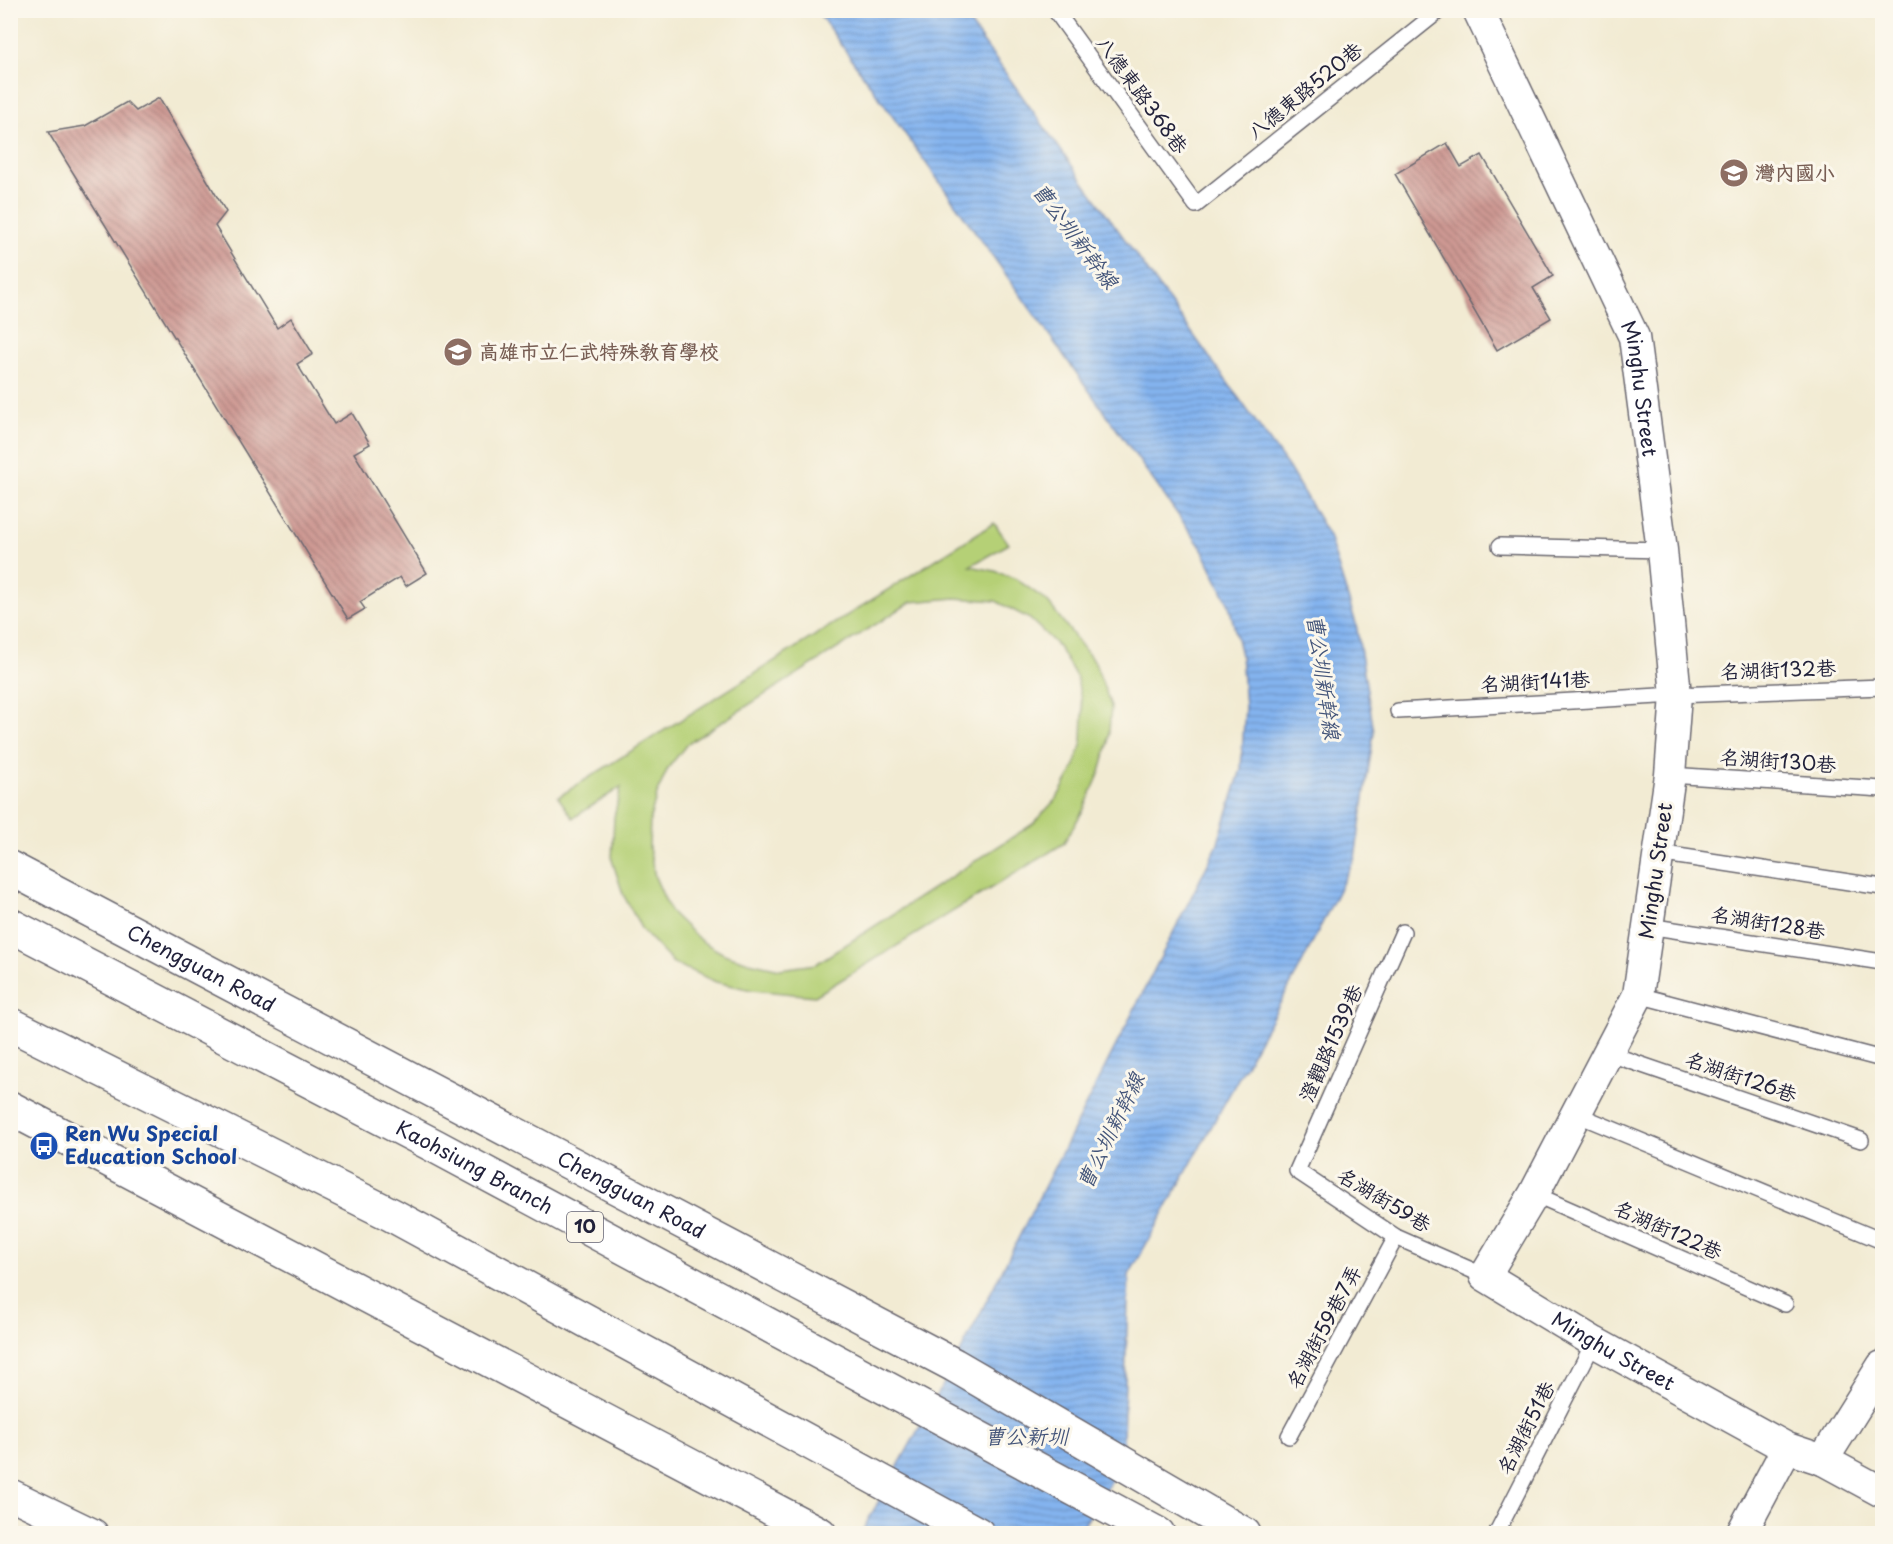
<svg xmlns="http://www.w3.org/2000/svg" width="1893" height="1544" font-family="'Playpen Sans','LXGW WenKai TC',sans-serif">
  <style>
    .grass { fill: #b5d076; stroke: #6c7958; stroke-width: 1.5; fill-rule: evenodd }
    .water { fill: url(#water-rules); stroke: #536b95; stroke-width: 1.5 }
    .building { fill: url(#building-back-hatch) }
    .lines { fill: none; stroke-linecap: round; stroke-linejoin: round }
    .lane-casing { stroke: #6b6870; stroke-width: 18 }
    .street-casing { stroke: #6b6870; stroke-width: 33 }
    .secondary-casing { stroke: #6b6870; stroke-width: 36 }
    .highway-casing { stroke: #6b6870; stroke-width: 36 }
    .lane { stroke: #fff; stroke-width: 15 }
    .street { stroke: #fff; stroke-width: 30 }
    .secondary { stroke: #fff; stroke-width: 33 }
    .highway { stroke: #fff; stroke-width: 33 }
    .labels { text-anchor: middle; stroke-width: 6; stroke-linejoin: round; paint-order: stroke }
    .shield { fill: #fbf7ec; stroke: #636270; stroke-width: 1.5 }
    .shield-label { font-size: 18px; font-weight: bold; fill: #22223b }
    .street-label { font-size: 20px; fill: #22223b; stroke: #fbf7ec }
    .education-label { font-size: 20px; font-weight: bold; fill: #785e54; stroke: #fbf7ec; text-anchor: start }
    .transit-label { font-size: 20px; font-weight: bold; fill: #164399; stroke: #fbf7ec; text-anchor: start }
    .water-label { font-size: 21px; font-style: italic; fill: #44557a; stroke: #fbf7ec }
  </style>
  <defs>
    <pattern id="water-rules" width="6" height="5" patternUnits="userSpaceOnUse" patternTransform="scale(1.5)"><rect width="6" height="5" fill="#84b4ef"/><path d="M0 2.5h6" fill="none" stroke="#6c92c3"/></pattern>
    <pattern id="building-back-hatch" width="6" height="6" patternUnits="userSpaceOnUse" patternTransform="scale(1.5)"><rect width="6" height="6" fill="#ce9993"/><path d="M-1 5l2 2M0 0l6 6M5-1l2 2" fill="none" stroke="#a77c79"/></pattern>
  </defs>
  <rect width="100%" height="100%" fill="#fbf7ec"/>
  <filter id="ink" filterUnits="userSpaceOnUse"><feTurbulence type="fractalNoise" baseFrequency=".0167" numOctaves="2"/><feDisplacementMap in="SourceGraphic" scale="12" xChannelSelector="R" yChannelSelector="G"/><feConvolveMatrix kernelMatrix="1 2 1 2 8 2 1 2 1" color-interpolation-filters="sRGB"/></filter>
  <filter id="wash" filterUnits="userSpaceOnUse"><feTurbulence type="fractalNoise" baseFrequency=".008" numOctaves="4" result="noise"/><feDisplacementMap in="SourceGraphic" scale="24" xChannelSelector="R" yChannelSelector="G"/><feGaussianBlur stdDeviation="1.35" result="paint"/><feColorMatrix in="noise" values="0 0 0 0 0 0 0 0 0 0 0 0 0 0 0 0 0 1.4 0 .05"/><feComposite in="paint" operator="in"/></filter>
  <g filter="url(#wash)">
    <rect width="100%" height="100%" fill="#f2ebd3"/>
    <path class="grass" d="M994 523 1009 544 970 566 995 571 1016 579 1047 601 1095 663 1111 706 1108 744 1100 772 1084 809 1063 844 815 996 752 990 716 982 673 963 642 930 623 894 612 860 614 817 621 787 573 818 558 797ZM955 598 996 601 1030 619 1058 646 1077 678 1083 711 1082 742 1074 768 1057 798 1033 824 816 964 780 969 749 962 724 954 701 941 670 911 655 877 649 848 650 818 658 791 668 768 687 744 911 602Z"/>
    <polygon class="water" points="817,11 961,11 1289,468 1329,536 1356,624 1374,732 1355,858 1298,971 1129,1275 1122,1464 1079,1533 861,1533 954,1365 1217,846 1241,769 1245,707 1241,655 1229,605 1201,547"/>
    <g id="blocks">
      <g class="building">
        <polygon points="159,98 226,212 215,226 277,328 291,318 313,354 297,364 334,424 352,413 370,444 354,453 427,573 406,586 400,577 360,602 365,609 348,619 48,132 85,126 127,102 136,111"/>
        <polygon points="1447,143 1461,167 1482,155 1553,276 1533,288 1551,318 1497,350 1395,174"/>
      </g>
    </g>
  </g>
  <g filter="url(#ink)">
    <use href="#blocks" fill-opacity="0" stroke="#6b6870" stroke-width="1.5"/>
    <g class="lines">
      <g class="lane-casing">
        <g id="lane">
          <polyline points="1055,10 1196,205 1440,10"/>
          <polyline points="1500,546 1662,550"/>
          <polyline points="1398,711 1676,695 1882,687"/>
          <polyline points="1670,775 1882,789"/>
          <polyline points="1658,853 1882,887"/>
          <polyline points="1648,926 1882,962"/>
          <polyline points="1403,932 1297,1171 1396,1237 1485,1276"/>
          <polyline points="1638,995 1882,1059"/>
          <polyline points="1607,1053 1861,1140"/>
          <polyline points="1576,1114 1882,1241"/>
          <polyline points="1534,1194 1785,1304"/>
          <polyline points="1289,1436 1396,1237"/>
          <polyline points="1496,1534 1594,1342"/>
        </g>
      </g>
      <g class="street-casing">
        <g id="street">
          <path id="s1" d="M1478 10 1634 337 1662 550 1676 695 1670 775 1638 995 1534 1194 1485 1276 1594 1342 1787 1448 1823 1460 1882 1492"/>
          <polyline points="1823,1460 1882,1366"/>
          <polyline points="10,1494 93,1534"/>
          <polyline points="1741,1534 1787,1448"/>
        </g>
      </g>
      <g class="secondary-casing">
        <g id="secondary">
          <path id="s2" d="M10 868 954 1365 1244 1534"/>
          <polyline points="10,1108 820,1534"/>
        </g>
      </g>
      <g class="highway-casing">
        <g id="highway">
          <path id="s3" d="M10 925 435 1146 1158 1534"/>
          <polyline points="10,1024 392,1215 978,1534"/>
        </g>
      </g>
      <use href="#lane" class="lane"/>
      <use href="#street" class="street"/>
      <use href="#secondary" class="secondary"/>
      <use href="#highway" class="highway"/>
    </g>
  </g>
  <defs>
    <g id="school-disc" transform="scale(1.5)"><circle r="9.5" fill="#8d6e63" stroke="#fbf7ec"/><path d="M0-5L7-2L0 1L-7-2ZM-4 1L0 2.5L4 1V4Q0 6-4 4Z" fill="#fff"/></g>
    <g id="bus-disc" transform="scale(1.5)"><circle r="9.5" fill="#1a4fb4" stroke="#fbf7ec"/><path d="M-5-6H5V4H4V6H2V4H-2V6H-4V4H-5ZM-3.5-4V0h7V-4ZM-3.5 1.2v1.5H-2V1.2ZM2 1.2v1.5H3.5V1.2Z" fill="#fff"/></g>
  </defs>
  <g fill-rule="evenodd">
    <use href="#school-disc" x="1734" y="173"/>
    <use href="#school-disc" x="458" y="352"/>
    <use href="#bus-disc" x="44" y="1146"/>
  </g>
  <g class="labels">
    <rect class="shield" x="567" y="1212" width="36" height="30" rx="4.5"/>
    <g class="shield-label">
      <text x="585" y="1233">10</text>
    </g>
    <g class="street-label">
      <text transform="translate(1305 91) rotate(-39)" y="7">八德東路520巷</text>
      <text transform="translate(1142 95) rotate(54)" y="7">八德東路368巷</text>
      <text dy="7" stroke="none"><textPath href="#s1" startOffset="414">Minghu Street</textPath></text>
      <text transform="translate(1778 670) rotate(-2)" y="7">名湖街132巷</text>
      <text transform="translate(1535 682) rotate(-3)" y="7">名湖街141巷</text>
      <text transform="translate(1778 761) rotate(4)" y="7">名湖街130巷</text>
      <text transform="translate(1656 871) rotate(-82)" y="7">Minghu Street</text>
      <text transform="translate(1768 923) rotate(9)" y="7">名湖街128巷</text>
      <text dy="7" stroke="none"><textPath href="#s2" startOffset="216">Chengguan Road</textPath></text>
      <text transform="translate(1331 1043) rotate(-66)" y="7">澄觀路1539巷</text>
      <text transform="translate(1741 1077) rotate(19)" y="7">名湖街126巷</text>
      <text dy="7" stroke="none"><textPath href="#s3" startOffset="524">Kaohsiung Branch</textPath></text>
      <text dy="7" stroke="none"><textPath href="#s2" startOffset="702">Chengguan Road</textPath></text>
      <text transform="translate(1384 1200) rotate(31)" y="7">名湖街59巷</text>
      <text transform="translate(1668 1230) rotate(24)" y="7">名湖街122巷</text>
      <text transform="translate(1324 1327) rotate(-62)" y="7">名湖街59巷7弄</text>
      <text dy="7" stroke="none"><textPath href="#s1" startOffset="1494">Minghu Street</textPath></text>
      <text transform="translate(1526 1428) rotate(-63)" y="7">名湖街51巷</text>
    </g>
    <g class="education-label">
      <text x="1755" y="180">灣內國小</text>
      <text x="479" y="359">高雄市立仁武特殊教育學校</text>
    </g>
    <g class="transit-label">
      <text x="65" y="1141">Ren Wu Special<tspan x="65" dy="23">Education School</tspan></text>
    </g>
    <g class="water-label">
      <text transform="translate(1075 236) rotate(53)" y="7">曹公圳新幹線</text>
      <text transform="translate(1323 677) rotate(82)" y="7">曹公圳新幹線</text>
      <text transform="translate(1111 1131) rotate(-64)" y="7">曹公圳新幹線</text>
      <text x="1026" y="1444">曹公新圳</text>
    </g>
  </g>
  <rect width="1893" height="1544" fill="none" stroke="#fbf7ec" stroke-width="36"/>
</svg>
